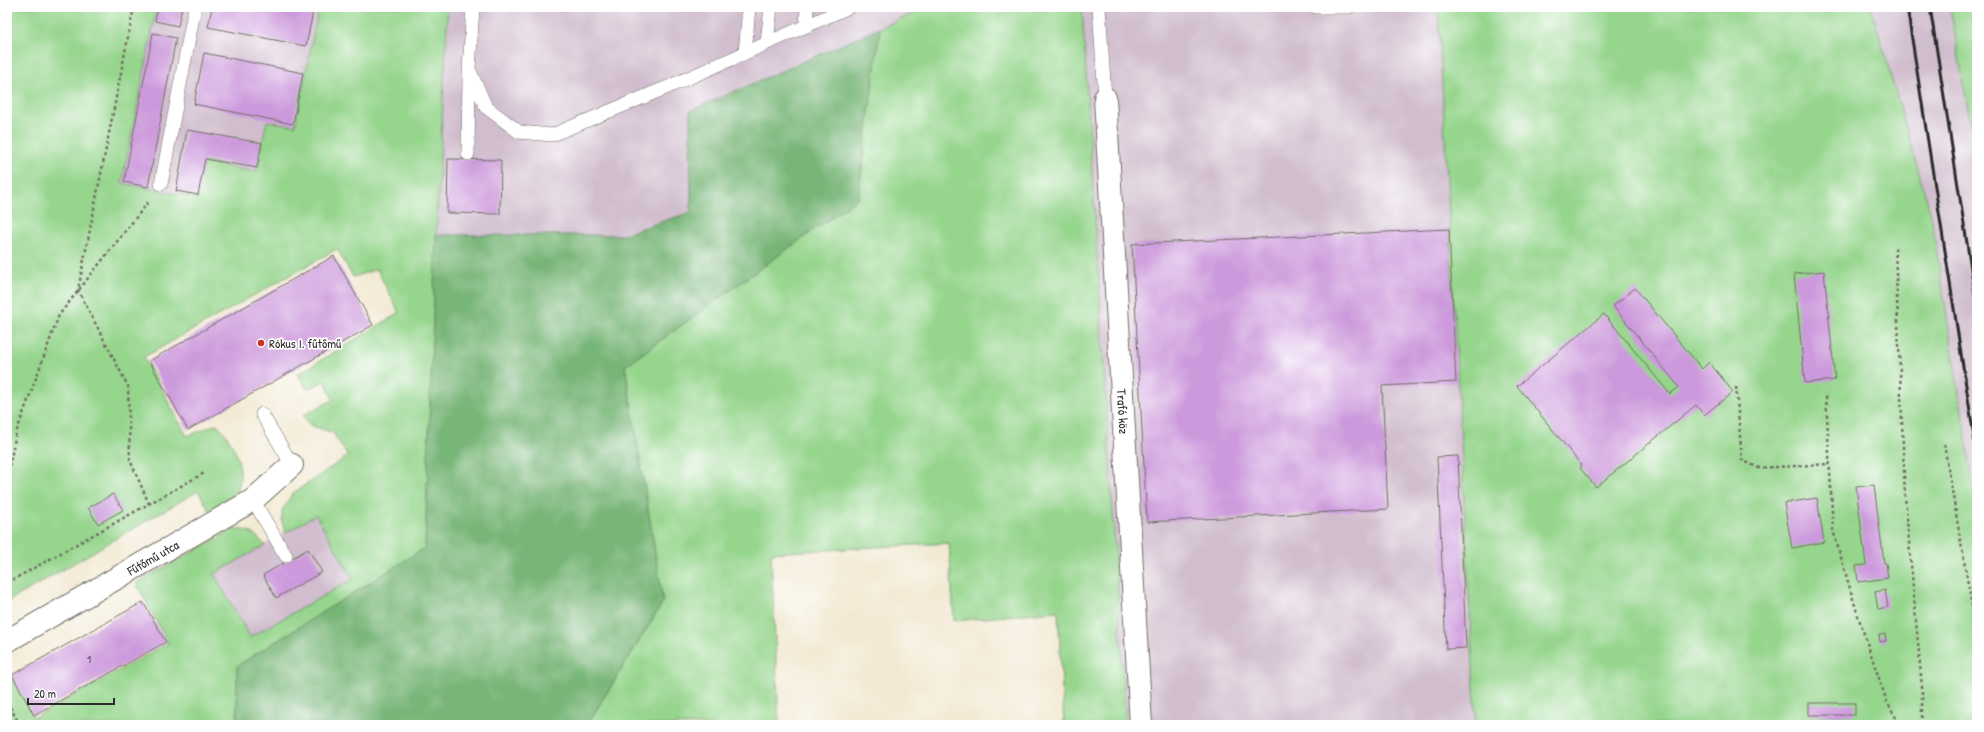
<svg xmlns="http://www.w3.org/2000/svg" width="1984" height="732" font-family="'Patrick Hand',sans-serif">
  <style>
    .industrial { fill: #d0bdcd }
    .green { fill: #95d58c; stroke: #60805c }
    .forest { fill: #78b678; stroke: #527052 }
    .building { fill: #cc9adc }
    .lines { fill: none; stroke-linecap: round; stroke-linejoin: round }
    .lane-casing { stroke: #716e65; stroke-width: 14 }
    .street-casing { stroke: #716e65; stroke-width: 24 }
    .path { stroke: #716e65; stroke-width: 2.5; stroke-dasharray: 3 3; stroke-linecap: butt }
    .lane { stroke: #fff; stroke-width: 13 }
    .street { stroke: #fff; stroke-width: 22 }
    .rail { stroke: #2b2b2b; stroke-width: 3 }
    .poi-dot { fill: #c8321e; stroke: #fff; stroke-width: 1.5 }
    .labels { text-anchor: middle; stroke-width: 3.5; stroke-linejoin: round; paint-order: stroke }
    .number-label { font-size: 11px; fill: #534757 }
    .poi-label { font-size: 13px; fill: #2b2b2b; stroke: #fff; text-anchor: start }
    .street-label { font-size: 13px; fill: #2b2b2b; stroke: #fff }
  </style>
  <rect width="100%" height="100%" fill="#fff"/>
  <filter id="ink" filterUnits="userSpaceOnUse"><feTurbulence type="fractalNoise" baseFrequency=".025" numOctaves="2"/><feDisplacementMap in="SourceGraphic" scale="8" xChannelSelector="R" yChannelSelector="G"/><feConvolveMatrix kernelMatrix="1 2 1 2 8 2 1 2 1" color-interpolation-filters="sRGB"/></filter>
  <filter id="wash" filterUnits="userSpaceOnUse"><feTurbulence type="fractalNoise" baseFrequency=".012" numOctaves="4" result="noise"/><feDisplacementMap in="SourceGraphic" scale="16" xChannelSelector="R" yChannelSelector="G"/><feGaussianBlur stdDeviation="0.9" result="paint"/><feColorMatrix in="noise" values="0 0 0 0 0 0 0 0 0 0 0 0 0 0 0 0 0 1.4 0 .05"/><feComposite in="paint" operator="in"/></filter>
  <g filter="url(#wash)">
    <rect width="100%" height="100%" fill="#f2e9d2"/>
    <g class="industrial">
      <polygon points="157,7 319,7 295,127 267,121 257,172 204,162 197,198 122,183"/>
      <polygon points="448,7 928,7 690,111 691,212 622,235 436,235"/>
      <polygon points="1082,7 1438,7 1476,725 1126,725"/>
      <polygon points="1871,7 1950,7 1977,160 1977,508 1931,215"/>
      <polygon points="316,515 353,579 250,637 214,574"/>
    </g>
    <g class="green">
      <path d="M7 7H157L122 183 197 198 204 162 256 172 267 121 295 126 319 7H448L436 235 425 548 237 666V725H7V667L34 718 168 643 136 583 232 530C248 528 254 533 265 545L214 574 250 637 353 579 316 515 285 533 282 522V510L293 493 348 456 333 433 310 425 303 415 333 400 325 381 307 389 298 374 399 313 377 269 353 277 337 249 144 357 187 436 217 424C234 441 251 477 232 499 227 504 216 507 209 510L198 491 7 602Z"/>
      <polygon points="928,7 1082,7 1126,725 1064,725 1058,611 954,621 949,543 771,553 779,725 587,725 663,602 625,366 858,198 880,28"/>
      <polygon points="1438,7 1871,7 1931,215 1977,508 1977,725 1476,725"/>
      <polygon points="1950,7 1977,7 1977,160"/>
    </g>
    <polygon class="forest" points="880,28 858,198 625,366 663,602 587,725 237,725 237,666 425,548 436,235 622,235 691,212 690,111"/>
    <g id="blocks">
      <g class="building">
        <polygon points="158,7 182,7 178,26 155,21"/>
        <polygon points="212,7 314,7 306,46 208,27"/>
        <polygon points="153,33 176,38 148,187 124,182"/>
        <polygon points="204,53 303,73 293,124 194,104"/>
        <polygon points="187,130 262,143 257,168 205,159 198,195 176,191"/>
        <polygon points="448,159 501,160 500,214 447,213"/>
        <polygon points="1449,229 1456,382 1382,386 1388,509 1147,522 1132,244"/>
        <polygon points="334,256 373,325 188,430 149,361"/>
        <polygon points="1824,271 1835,380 1805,383 1794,274"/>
        <polygon points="1635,288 1702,369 1709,362 1733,392 1704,415 1696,405 1596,487 1580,468 1582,466 1517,386 1604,314 1670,394 1679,387 1613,306"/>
        <polygon points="1458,456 1466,648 1446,649 1437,457"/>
        <polygon points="1874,485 1884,563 1886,563 1888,578 1858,582 1856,566 1866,565 1856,487"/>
        <polygon points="113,494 123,510 98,524 88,508"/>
        <polygon points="1817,498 1824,542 1792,548 1784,503"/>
        <polygon points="308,549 322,572 276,598 263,575"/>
        <polygon points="1885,590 1888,607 1878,609 1875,592"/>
        <polygon points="143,602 166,642 34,715 12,675"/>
        <polygon points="1885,634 1886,641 1880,642 1879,635"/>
        <rect x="1809" y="703" width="46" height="12"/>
      </g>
    </g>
  </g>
  <g filter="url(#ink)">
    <use href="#blocks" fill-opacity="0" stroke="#716e65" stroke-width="1"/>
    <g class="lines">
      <g class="lane-casing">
        <g id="lane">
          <polyline points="473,7 469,69 486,107 519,132 552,135 668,87 849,7"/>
          <polyline points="1099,7 1105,98"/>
          <polyline points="1316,7 1349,7"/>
          <polyline points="806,26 807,7"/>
          <polyline points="767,43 771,7"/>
          <polyline points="745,53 749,7"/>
          <polyline points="468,154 469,73"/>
          <polyline points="161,184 195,7"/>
          <polyline points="262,414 292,465"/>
          <polyline points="253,500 286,556"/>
        </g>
      </g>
      <g class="street-casing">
        <g id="street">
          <path id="s1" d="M1105 98 1141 725"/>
          <path id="s2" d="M7 641 253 500 292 465"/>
        </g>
      </g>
      <g class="path">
        <polyline points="134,7 78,290 128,386 130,460 149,504"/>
        <polyline points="1895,248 1905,496 1922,688 1922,725"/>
        <polyline points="1736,387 1742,460 1759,468 1829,464"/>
        <polyline points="1826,396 1833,530 1858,616 1887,702 1900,725"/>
        <polyline points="1944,444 1977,636"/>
        <polyline points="7,478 16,433 59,315 149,201"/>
        <polyline points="7,583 206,472"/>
        <polyline points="7,702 20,725"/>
      </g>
      <use href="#lane" class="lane"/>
      <use href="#street" class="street"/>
      <g class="rail">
        <polyline points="1907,7 1977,456"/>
        <polyline points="1930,7 1977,307"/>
      </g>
    </g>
  </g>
  <circle class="poi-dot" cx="261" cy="343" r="4"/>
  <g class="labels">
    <g class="number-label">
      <text x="89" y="663">1</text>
    </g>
    <g class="poi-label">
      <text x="269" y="348">Rókus I. fűtőmű</text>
    </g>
    <g class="street-label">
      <text dy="5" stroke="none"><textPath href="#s1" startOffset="314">Trafó köz</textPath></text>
      <text dy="5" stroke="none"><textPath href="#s2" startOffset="168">Fűtőmű utca</textPath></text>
    </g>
  </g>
  <rect width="1984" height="732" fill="none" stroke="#fff" stroke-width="24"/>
  <path d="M28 698v6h86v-6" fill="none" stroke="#2b2b2b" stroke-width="2"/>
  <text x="34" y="698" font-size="12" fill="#2b2b2b" stroke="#ffffff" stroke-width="3" paint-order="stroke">20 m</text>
</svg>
